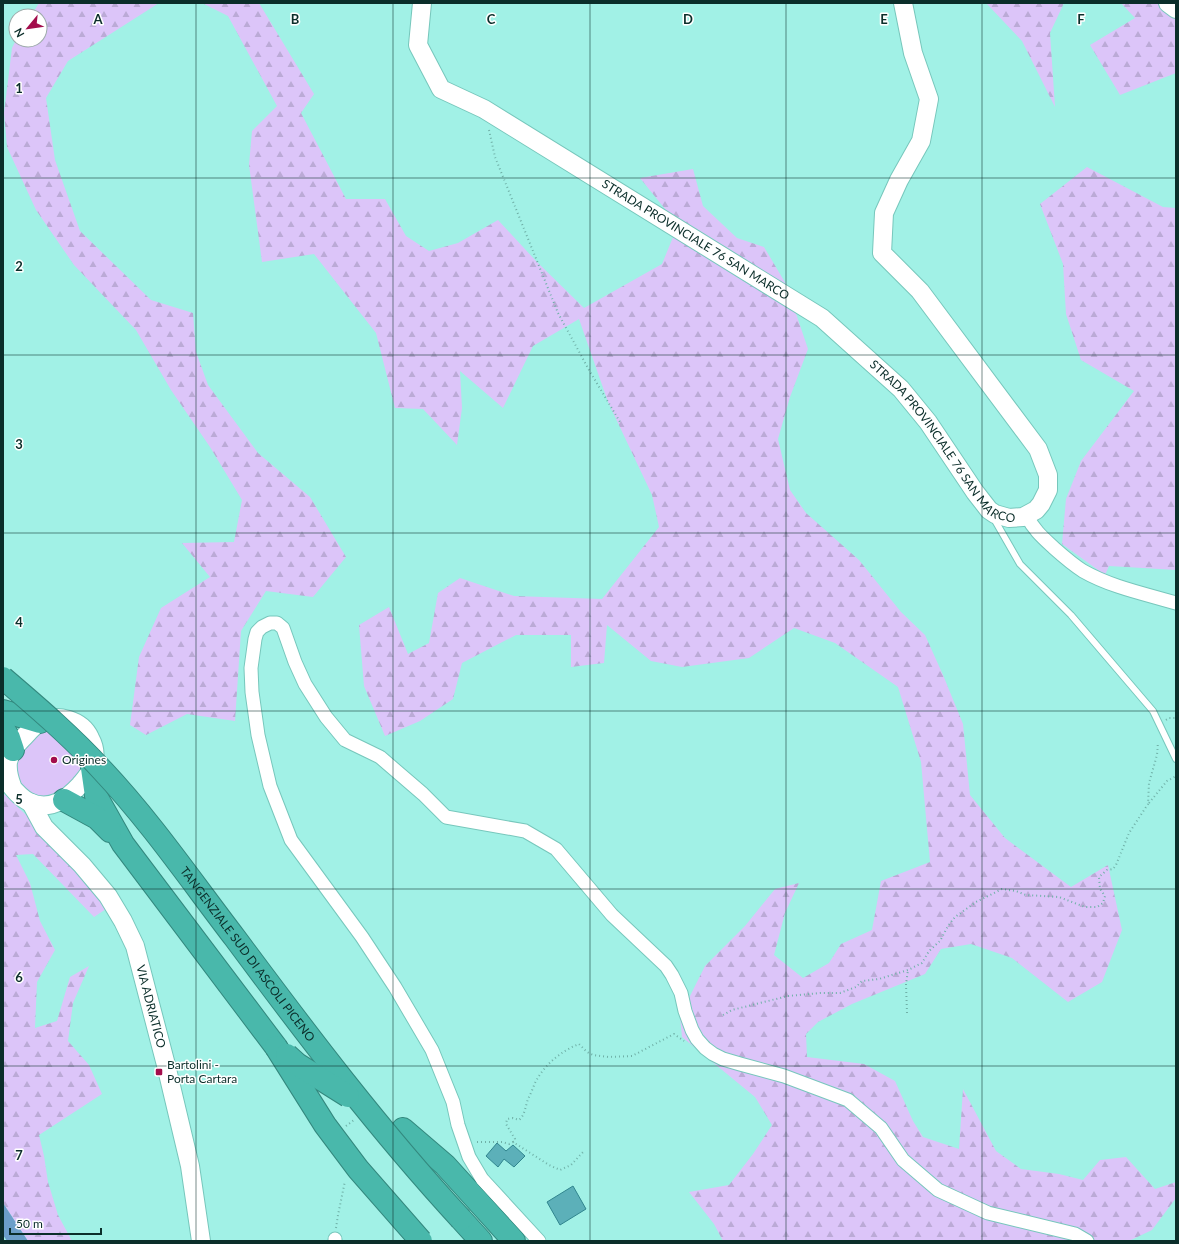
<svg xmlns="http://www.w3.org/2000/svg" width="1179" height="1244" font-family="Lato,sans-serif">
  <style>
    .grass { fill: #dcc5f9 }
    .forest { fill: url(#forest-firs) }
    .water { fill: #6c9fc9 }
    .building { fill: #5cb0b9; stroke: #30858e }
    .lines { fill: none; stroke-linecap: round; stroke-linejoin: round }
    .lane-casing { stroke: #77c7bc; stroke-width: 8 }
    .street-casing { stroke: #77c7bc; stroke-width: 15 }
    .secondary-casing { stroke: #77c7bc; stroke-width: 20 }
    .highway-casing { stroke: #33887e; stroke-width: 24 }
    .path { stroke: #70b1a8; stroke-width: 2; stroke-dasharray: 1 3; stroke-linecap: butt }
    .lane { stroke: #fff; stroke-width: 6 }
    .street { stroke: #fff; stroke-width: 13 }
    .secondary { stroke: #fff; stroke-width: 18 }
    .highway { stroke: #49b8ab; stroke-width: 22 }
    .highway-bridge-casing { stroke: #33887e; stroke-width: 24; stroke-linecap: butt }
    .highway-bridge { stroke: #49b8ab; stroke-width: 22 }
    .grid { fill: none; stroke: #0b2e2a; stroke-width: 1; stroke-opacity: 0.55 }
    .poi-dot { fill: #a30d4c; stroke: #fff; stroke-width: 1.5 }
    .labels { text-anchor: middle; stroke-width: 3; stroke-linejoin: round; paint-order: stroke }
    .street-label { font-size: 12px; fill: #0b2e2a; stroke: #fff }
    .poi-label { font-size: 12px; fill: #0b2e2a; stroke: #fff; text-anchor: start }
    .grid-label { font-size: 13px; text-anchor: middle; font-weight: bold; fill: #0b2e2a; stroke: #fff; stroke-width: 3; stroke-linejoin: round; paint-order: stroke }
  </style>
  <defs>
    <pattern id="forest-firs" width="22" height="20" patternUnits="userSpaceOnUse"><rect width="22" height="20" fill="#dcc5f9"/><path d="M5 1l3.5 6h-7zM16 11l3.5 6h-7z" fill="#bbaad6"/></pattern>
  </defs>
  <rect width="100%" height="100%" fill="#a1f1e6"/>
  <polygon class="grass" points="52,726 85,767 62,793 41,798 28,792 19,782 15,768 20,752 35,734"/>
  <g class="forest">
    <polygon points="39,3 159,3 68,61 46,98 55,160 80,231 151,300 193,313 196,352 208,385 258,453 310,497 346,557 313,597 266,591 241,631 235,721 187,714 146,735 130,725 139,657 161,608 210,577 182,543 234,542 242,500 210,447 171,390 136,330 74,265 36,210 7,147 4,113 12,48 16,40 40,40 40,16 31,16"/>
    <polygon points="202,3 259,3 314,94 301,113 346,199 385,199 406,236 429,251 458,243 498,220 536,261 584,308 662,264 678,225 640,178 693,169 703,206 737,238 764,247 786,284 808,349 790,397 778,439 790,490 806,513 859,560 901,612 925,635 943,675 963,724 970,795 1005,838 1071,887 1108,865 1122,930 1102,982 1068,1002 1012,958 971,944 941,949 925,974 852,1004 818,1022 806,1034 807,1057 864,1064 895,1081 913,1121 923,1137 959,1149 963,1089 996,1151 1021,1169 1059,1174 1083,1180 1100,1160 1126,1157 1155,1189 1176,1182 1176,1198 1152,1230 1129,1241 723,1241 714,1224 689,1192 729,1185 753,1154 772,1125 755,1097 682,1037 680,1016 705,966 745,926 775,889 799,883 785,913 774,955 803,978 829,963 841,944 872,930 881,881 930,862 921,762 898,687 835,643 794,628 749,658 682,667 651,661 607,625 604,663 571,667 571,635 516,635 462,663 453,699 420,721 385,736 364,686 359,625 389,607 408,654 429,643 438,593 460,578 514,596 602,599 659,527 652,495 608,402 579,319 533,346 503,408 460,371 462,408 457,445 423,409 395,408 376,333 314,254 262,262 249,165 252,131 277,106 228,16"/>
    <polygon points="986,3 1064,3 1050,33 1055,107 1022,41"/>
    <polygon points="1121,3 1176,3 1176,73 1120,95 1090,45 1135,18"/>
    <polygon points="1087,167 1163,207 1176,208 1176,570 1109,566 1105,575 1062,544 1066,499 1081,461 1134,391 1081,360 1066,314 1063,264 1040,204"/>
    <polygon points="3,793 99,884 106,909 94,917 33,854 16,855 30,883 40,921 55,950 37,982 35,1028 57,1021 70,977 89,966 73,1003 68,1041 89,1065 102,1094 39,1135 44,1156 48,1182 58,1215 72,1241 28,1241 3,1203"/>
  </g>
  <polygon class="water" points="3,1203 26,1238 28,1241 7,1241 3,1235"/>
  <g class="building">
    <polygon points="497,1143 506,1151 513,1145 525,1156 514,1167 504,1159 498,1167 486,1156"/>
    <polygon points="573,1186 586,1209 560,1225 547,1202"/>
  </g>
  <g class="lines">
    <g class="lane-casing">
      <polyline id="lane" points="993,517 1020,564 1071,615 1153,711 1176,759"/>
    </g>
    <g class="street-casing">
      <g id="street">
        <path d="M1026 515C1035 531 1041 536 1054 548 1063 556 1072 564 1083 571 1111 587 1145 594 1176 603"/>
        <polyline points="335,1241 335,1239"/>
        <polyline points="539,1241 482,1179 469,1157 458,1125 453,1102 432,1050 395,987 362,937 291,840 270,786 258,735 252,692 251,668 255,639 257,632 262,627 270,623 277,623 283,628 295,662 305,684 326,717 345,740 380,757 423,794 446,817 525,831 556,849 612,915 666,966 672,975 681,993 685,1011 692,1030 697,1039 705,1048 713,1054 723,1059 740,1064 784,1076 848,1100 881,1128 903,1160 938,1190 988,1213 1075,1234 1087,1241"/>
      </g>
    </g>
    <g class="secondary-casing">
      <g id="secondary">
        <path id="s1" d="M422 3 418 45 441 89 484 109 822 318 901 389 928 422 975 492 989 510 995 514 1009 518 1023 517 1036 510 1041 504 1048 490V475L1038 449 920 291 882 253 884 213 899 180 921 141 929 99 913 53 903 3"/>
        <polyline points="1168,3 1176,9"/>
        <path d="M3 777C12 786 18 797 29 802 50 812 67 799 80 785 85 779 90 774 92 767 96 757 95 747 90 738 82 720 57 713 40 722 33 726 28 733 22 739 16 745 10 753 8 762 7 770 9 778 12 786"/>
        <path id="s2" d="M31 803 44 827 82 865 108 896 123 921 135 946 166 1065 190 1166 201 1241"/>
      </g>
    </g>
    <g class="highway-casing">
      <g id="highway">
        <polyline points="3,711 40,722"/>
        <polyline points="3,728 9,738 13,750"/>
        <polyline points="92,768 96,796 123,844 276,1047"/>
        <polyline points="64,800 97,818 110,831"/>
        <polyline points="403,1129 445,1165 514,1241"/>
        <polyline points="461,1219 481,1241"/>
      </g>
    </g>
    <g class="path">
      <polyline points="489,130 495,157 558,313 589,370 620,422"/>
      <polyline points="1166,720 1169,718 1176,718"/>
      <polyline points="1176,730 1176,732"/>
      <polyline points="1149,803 1167,781 1176,776"/>
      <polyline points="907,1013 906,984 908,970"/>
      <polyline points="723,1015 732,1010 788,996 820,993 840,993 856,987 862,981 879,979 908,970 922,963 929,951 940,941 948,926 955,917 976,902 1002,889 1016,891 1026,895 1059,897 1085,907 1097,907 1103,903 1105,896 1100,889 1099,877 1107,870 1113,869 1116,865 1129,833 1148,804 1149,783 1157,755 1158,742"/>
      <polyline points="346,1126 354,1120"/>
      <polyline points="477,1142 502,1142 509,1144 513,1142 549,1165 560,1170 571,1165 584,1151"/>
      <path d="M513 1142 515 1141V1139L506 1124 507 1119 513 1118 519 1120C526 1114 525 1105 529 1097 531 1093 533 1088 535 1083 544 1065 561 1051 579 1044L587 1052 593 1055 608 1057 632 1056 674 1034 684 1041"/>
      <polyline points="336,1228 338,1215 345,1181"/>
    </g>
    <use href="#lane" class="lane"/>
    <use href="#street" class="street"/>
    <use href="#secondary" class="secondary"/>
    <use href="#highway" class="highway"/>
    <g class="highway-bridge-casing">
      <g id="highway-bridge">
        <path id="s3" d="M3 678C37 707 72 737 102 770 151 822 192 882 235 938 307 1035 379 1130 461 1219"/>
        <polyline points="276,1047 325,1125 358,1169 421,1241"/>
        <polyline points="287,1055 297,1064 348,1096"/>
      </g>
    </g>
    <use href="#highway-bridge" class="highway-bridge"/>
  </g>
  <path class="grid" d="M196 3V1241M393 3V1241M590 3V1241M786 3V1241M982 3V1241M3 178H1176M3 355H1176M3 533H1176M3 711H1176M3 889H1176M3 1066H1176"/>
  <g class="poi-dot">
    <circle cx="54" cy="760" r="4"/>
    <rect x="155" y="1068" width="8" height="8" rx="2"/>
  </g>
  <g class="labels">
    <g class="street-label">
      <text dy="4" stroke="none"><textPath href="#s1" startOffset="388">STRADA PROVINCIALE 76 SAN MARCO</textPath></text>
      <text dy="4" stroke="none"><textPath href="#s1" startOffset="712">STRADA PROVINCIALE 76 SAN MARCO</textPath></text>
      <text dy="4" stroke="none"><textPath href="#s3" startOffset="370">TANGENZIALE SUD DI ASCOLI PICENO</textPath></text>
      <text dy="4" stroke="none"><textPath href="#s2" startOffset="241">VIA ADRIATICO</textPath></text>
    </g>
    <g class="poi-label">
      <text x="62" y="764">Origines</text>
      <text x="167" y="1069">Bartolini -<tspan x="167" dy="14">Porta Cartara</tspan></text>
    </g>
  </g>
  <g class="grid-label">
    <text x="98" y="24">A</text>
    <text x="295" y="24">B</text>
    <text x="491" y="24">C</text>
    <text x="688" y="24">D</text>
    <text x="884" y="24">E</text>
    <text x="1081" y="24">F</text>
    <text x="19" y="93">1</text>
    <text x="19" y="271">2</text>
    <text x="19" y="449">3</text>
    <text x="19" y="627">4</text>
    <text x="19" y="804">5</text>
    <text x="19" y="982">6</text>
    <text x="19" y="1160">7</text>
  </g>
  <rect width="1179" height="1244" fill="none" stroke="#0b2e2a" stroke-width="8"/>
  <g transform="translate(28 28) rotate(241)"><circle r="19" fill="#ffffff" stroke="#9dabaa"/>
  <path d="M0-3L7 15L0 10L-7 15Z" fill="#a30d4c"/>
  <text y="-6" font-size="11" font-weight="bold" text-anchor="middle" fill="#0b2e2a">N</text>
  </g>
  <path d="M10 1228v6h91v-6" fill="none" stroke="#0b2e2a" stroke-width="2"/>
  <text x="16" y="1228" font-size="12" fill="#0b2e2a" stroke="#ffffff" stroke-width="3" paint-order="stroke">50 m</text>
</svg>
